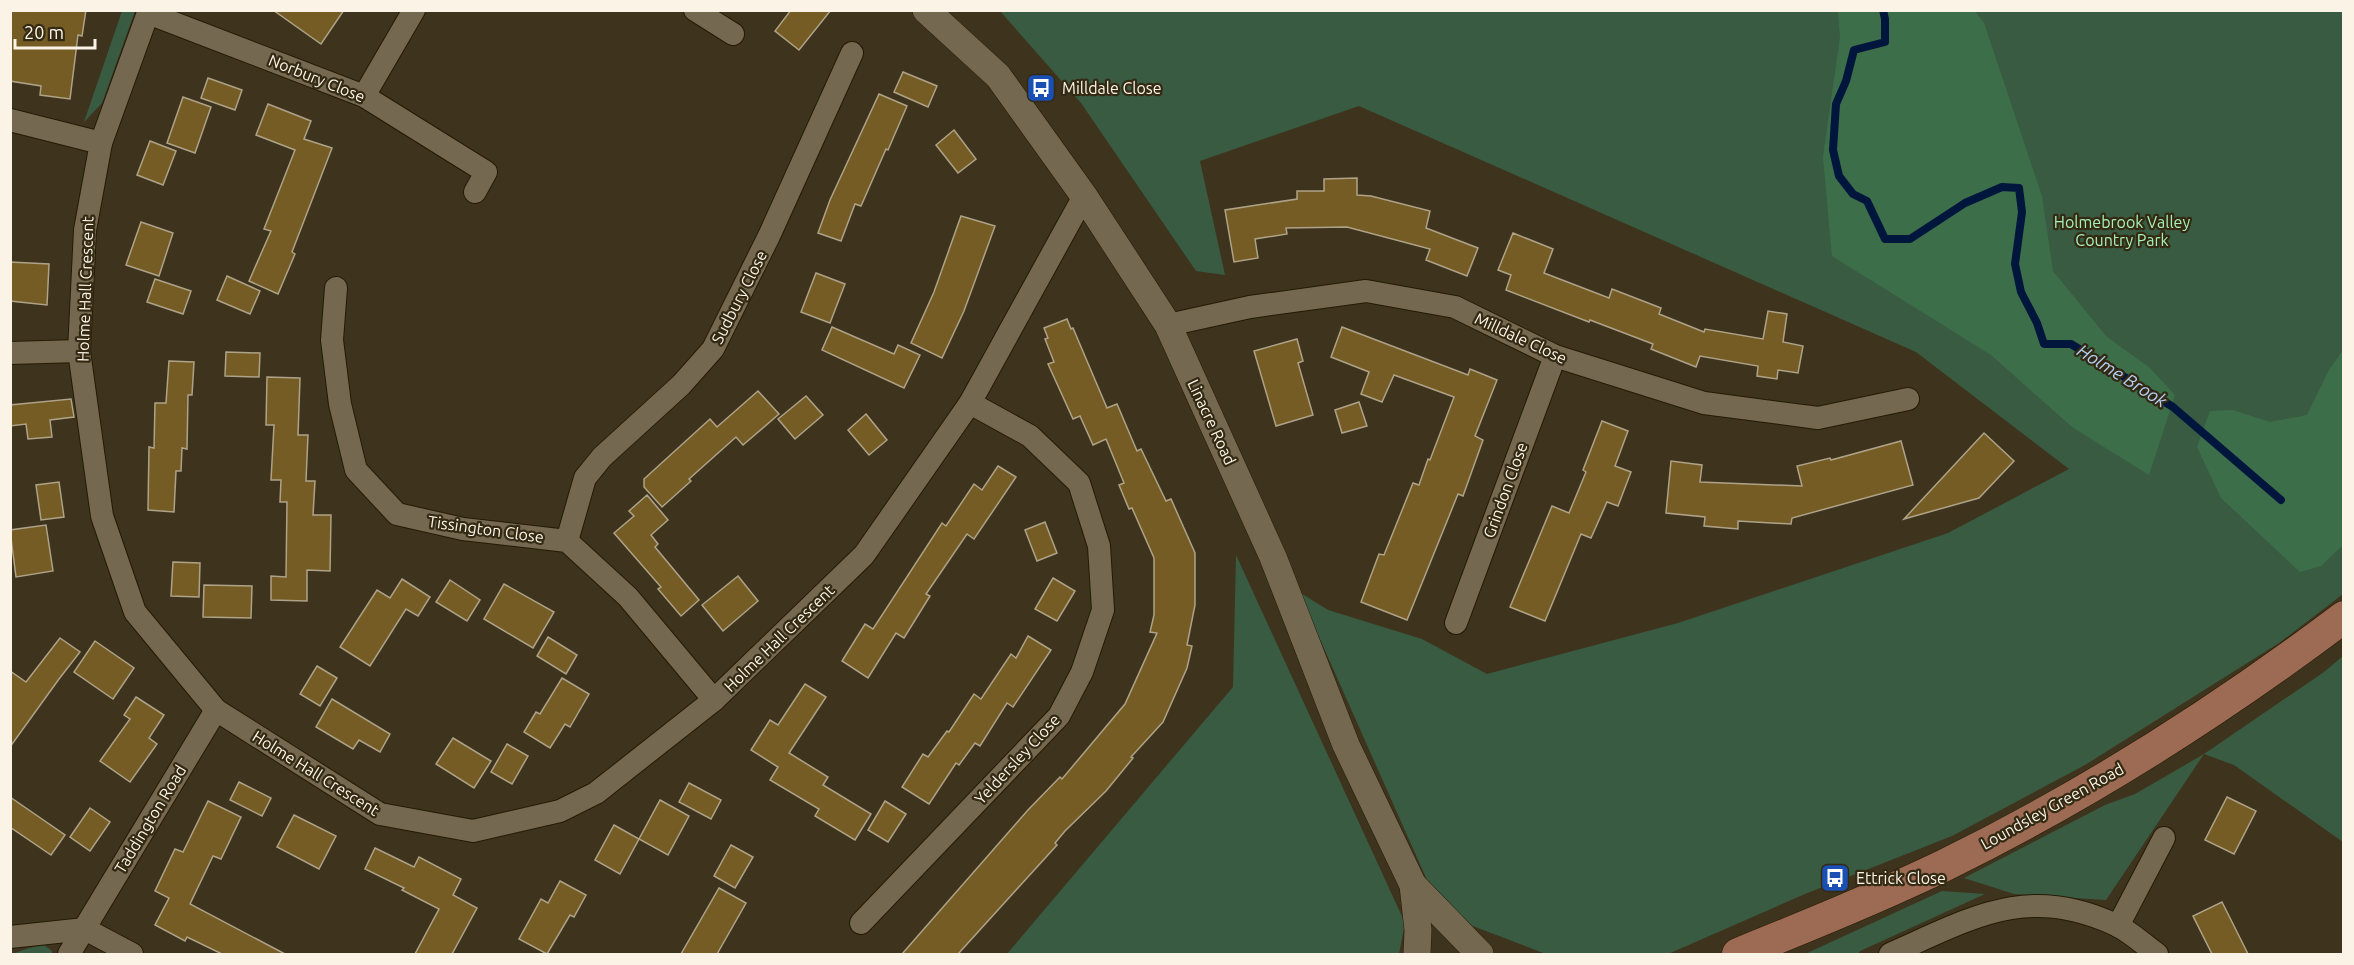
<svg xmlns="http://www.w3.org/2000/svg" width="2354" height="965" font-family="Ubuntu,sans-serif">
  <style>
    .green { fill: #395b42 }
    .forest { fill: #3d6e4a }
    .lines { fill: none; stroke-linecap: round; stroke-linejoin: round }
    .stream { stroke: #00163c; stroke-width: 8 }
    .building { fill: #745c24; stroke: #aea288; stroke-width: 1.5 }
    .minor-casing { stroke: #251b05; stroke-width: 24 }
    .tertiary-casing { stroke: #251b05; stroke-width: 28 }
    .secondary-casing { stroke: #251b05; stroke-width: 33 }
    .minor { stroke: #746950; stroke-width: 22 }
    .tertiary { stroke: #746950; stroke-width: 27 }
    .secondary { stroke: #9d6a53; stroke-width: 32 }
    .labels { text-anchor: middle; stroke-width: 4.5; stroke-linejoin: round; paint-order: stroke }
    .street-label { font-size: 16px; fill: #fbf4e6; stroke: #342a13 }
    .poi-label { font-size: 16px; fill: #fbf4e6; stroke: #342a13; text-anchor: start }
    .park-label { font-size: 16px; fill: #a5f1b8; stroke: #342a13 }
    .water-label { font-size: 18px; font-style: italic; fill: #b3cff8; stroke: #342a13 }
  </style>
  <rect width="100%" height="100%" fill="#3e341d"/>
  <g class="green">
    <polygon points="122,11 135,11 102,103 84,122"/>
    <polygon points="1000,11 2343,11 2343,594 2279,643 2085,765 1952,836 1805,894 1668,954 1546,954 1470,925 1427,880 1299,592 1328,610 1422,639 1487,674 1678,623 1948,533 2069,469 1916,352 1359,106 1200,161 1225,275 1196,271 1081,103"/>
    <polygon points="1236,555 1405,923 1399,954 1007,954 1233,687"/>
    <polygon points="2343,656 2343,842 2234,765 2204,754 2106,900 2014,894 1964,878 2105,805 2135,794 2204,754 2324,672"/>
    <polygon points="1942,891 1985,894 1860,951 1858,954 1805,954"/>
    <polygon points="44,945 52,951 52,954 12,954 29,948"/>
  </g>
  <g class="forest">
    <polygon points="1838,11 1975,11 1984,23 2042,196 2053,271 2106,336 2150,368 2175,395 2149,475 2072,427 1991,355 1832,256 1823,157 1840,37"/>
    <polygon points="2343,350 2343,545 2321,566 2300,572 2221,498 2197,447 2210,411 2233,410 2270,422 2307,415 2329,370"/>
  </g>
  <g class="lines">
    <polyline class="stream" points="1883,10 1885,19 1885,42 1854,50 1846,81 1836,104 1833,150 1839,176 1853,194 1867,201 1885,239 1910,239 1965,203 2002,187 2019,188 2022,212 2015,264 2021,292 2037,323 2044,344 2071,344 2173,407 2281,500"/>
  </g>
  <g class="building">
    <polygon points="10,10 86,10 82,36 78,35 70,99 40,95 41,86 10,81"/>
    <polygon points="273,10 344,10 321,44"/>
    <polygon points="791,10 831,10 799,50 775,31"/>
    <polygon points="903,72 937,86 928,107 894,92"/>
    <polygon points="208,78 242,90 235,110 201,98"/>
    <polygon points="879,94 907,106 888,150 886,149 861,206 855,204 841,241 818,233 830,200"/>
    <polygon points="183,97 211,107 195,153 167,143"/>
    <polygon points="268,104 311,121 304,139 332,148 292,252 295,254 278,294 249,281 271,231 264,229 295,150 256,135"/>
    <polygon points="954,130 976,159 958,173 936,145"/>
    <polygon points="150,141 176,151 163,185 137,175"/>
    <polygon points="1357,178 1357,195 1371,196 1430,211 1426,228 1478,248 1467,276 1426,260 1430,249 1347,227 1286,228 1287,234 1255,239 1258,258 1234,262 1225,210 1297,199 1297,191 1324,191 1324,179"/>
    <polygon points="961,216 995,226 964,311 942,358 911,343 934,292"/>
    <polygon points="141,222 173,233 159,276 126,265"/>
    <polygon points="1513,233 1553,249 1544,273 1609,298 1612,289 1661,308 1659,314 1704,332 1705,329 1763,339 1768,311 1787,314 1783,342 1803,346 1798,373 1778,370 1777,379 1757,376 1758,366 1700,356 1696,367 1651,349 1653,344 1590,320 1589,322 1506,290 1511,275 1498,270"/>
    <polygon points="10,262 49,264 47,305 10,301"/>
    <polygon points="816,273 845,284 830,323 801,312"/>
    <polygon points="227,276 260,291 250,314 217,300"/>
    <polygon points="155,279 191,291 183,314 147,302"/>
    <polygon points="1067,319 1071,329 1073,328 1107,408 1117,404 1137,451 1141,449 1166,501 1171,499 1195,553 1195,605 1187,645 1192,646 1187,668 1163,722 1131,757 1133,758 1106,791 1065,831 1055,843 1057,845 958,954 902,954 1028,810 1060,777 1062,779 1125,704 1157,633 1150,632 1154,615 1154,558 1132,508 1129,509 1119,485 1124,483 1106,439 1093,445 1080,416 1073,419 1048,364 1054,362 1045,339 1048,338 1044,328"/>
    <polygon points="832,327 894,354 898,345 920,355 904,388 822,350"/>
    <polygon points="1342,327 1468,375 1470,369 1497,380 1475,436 1483,440 1463,496 1458,494 1407,620 1361,602 1379,554 1384,555 1413,483 1419,485 1428,459 1430,460 1454,397 1394,375 1382,402 1361,394 1369,372 1331,357"/>
    <polygon points="1297,339 1303,361 1298,363 1313,415 1276,426 1254,351"/>
    <polygon points="226,352 260,353 259,377 225,376"/>
    <polygon points="169,361 194,362 192,395 188,395 187,449 182,448 181,471 176,471 174,512 148,510 149,447 154,448 155,403 166,403"/>
    <polygon points="267,377 300,378 298,435 308,435 306,481 315,481 313,515 331,515 330,571 307,570 307,601 271,600 271,576 286,577 287,502 280,502 281,480 271,480 274,425 266,425"/>
    <polygon points="758,391 779,414 743,445 736,437 689,479 691,481 662,507 644,487 644,479 710,419 717,427"/>
    <polygon points="806,396 823,415 795,439 778,419"/>
    <polygon points="71,399 74,417 50,420 52,437 28,439 26,424 10,426 10,405"/>
    <polygon points="1359,402 1367,426 1342,433 1335,410"/>
    <polygon points="866,414 887,440 869,455 848,430"/>
    <polygon points="1602,421 1628,431 1615,466 1631,472 1618,506 1607,502 1591,538 1581,534 1545,621 1510,607 1552,506 1569,513 1586,472 1583,470"/>
    <polygon points="1984,433 2014,461 1979,498 1904,519"/>
    <polygon points="1901,441 1913,485 1792,518 1791,524 1738,521 1738,529 1704,526 1705,517 1666,513 1671,461 1702,465 1700,482 1802,486 1797,466 1830,458 1831,460"/>
    <polygon points="998,466 1016,477 974,539 967,534 926,594 930,596 904,638 896,633 868,678 842,661 865,624 873,629 942,523 946,526 974,484 982,490"/>
    <polygon points="59,482 64,517 41,520 36,485"/>
    <polygon points="647,495 668,520 651,535 658,544 655,547 699,600 681,616 658,589 661,587 614,533 634,516 629,511"/>
    <polygon points="1045,522 1057,553 1037,561 1025,530"/>
    <polygon points="46,525 53,571 16,577 10,530"/>
    <polygon points="173,562 200,563 199,597 171,596"/>
    <polygon points="738,576 758,601 723,631 702,605"/>
    <polygon points="1053,578 1075,591 1057,621 1035,609"/>
    <polygon points="402,579 430,597 418,616 406,609 370,666 340,647 377,590 390,598"/>
    <polygon points="450,580 480,600 467,621 436,602"/>
    <polygon points="504,584 554,612 533,648 484,619"/>
    <polygon points="204,585 252,586 251,618 203,617"/>
    <polygon points="1028,636 1051,650 1013,707 1007,703 980,746 975,743 959,765 956,763 929,804 902,787 923,754 928,757 947,731 949,732 974,694 981,699 1011,654 1016,658"/>
    <polygon points="548,637 577,655 566,674 537,656"/>
    <polygon points="60,638 80,652 59,679 10,747 10,671 26,682"/>
    <polygon points="95,641 134,668 113,699 74,672"/>
    <polygon points="317,666 337,678 320,706 300,694"/>
    <polygon points="562,678 589,694 570,727 565,724 550,748 524,732 536,712 540,714"/>
    <polygon points="805,684 826,697 789,753 828,777 823,785 871,814 855,840 815,816 819,809 770,780 778,767 751,750 770,720 778,725"/>
    <polygon points="136,697 164,715 149,738 157,744 130,782 100,761 130,719 124,715"/>
    <polygon points="332,699 390,734 380,752 359,740 353,749 316,727"/>
    <polygon points="453,738 491,761 474,788 436,764"/>
    <polygon points="507,744 528,756 512,784 491,772"/>
    <polygon points="239,782 271,798 262,816 230,800"/>
    <polygon points="689,783 721,800 711,819 679,802"/>
    <polygon points="10,797 65,835 51,855 10,827"/>
    <polygon points="2227,797 2256,811 2234,854 2205,840"/>
    <polygon points="660,800 689,816 668,855 639,839"/>
    <polygon points="208,801 241,817 221,859 213,856 190,904 285,954 222,954 187,937 185,941 155,925 169,898 155,891 175,849 183,852"/>
    <polygon points="885,801 906,814 888,842 868,830"/>
    <polygon points="90,808 110,822 90,851 70,837"/>
    <polygon points="294,815 336,836 319,869 277,847"/>
    <polygon points="614,825 639,839 620,874 595,860"/>
    <polygon points="731,845 753,857 735,888 714,876"/>
    <polygon points="375,848 414,867 419,857 461,879 453,895 477,908 452,954 415,954 439,909 402,890 404,888 365,869"/>
    <polygon points="560,881 586,895 574,917 570,915 547,954 519,939 541,899 548,903"/>
    <polygon points="719,888 746,903 717,954 681,954"/>
    <polygon points="2222,902 2248,954 2212,954 2193,916"/>
  </g>
  <g class="lines">
    <g class="minor-casing">
      <g id="minor">
        <polyline points="149,10 101,143 85,230 79,351 102,516 135,612 216,710 380,814 473,831 560,811 596,793 714,700 864,555 970,403 1084,196"/>
        <polyline points="695,10 733,34"/>
        <polyline points="148,13 364,96 486,172 475,192"/>
        <polyline points="364,96 414,10"/>
        <polyline points="10,120 101,143"/>
        <polyline points="336,288 332,340 340,404 356,470 397,514 463,529 567,541 628,597 714,700"/>
        <polyline points="1168,325 1250,307 1366,291 1455,307 1555,356 1704,403 1818,418 1908,399"/>
        <polyline points="10,353 79,351"/>
        <polyline points="567,541 585,478 602,457 681,385 713,349 769,236 852,53"/>
        <polyline points="1456,623 1555,356"/>
        <polyline points="861,923 1059,716 1082,672 1103,610 1099,546 1079,483 1030,436 970,403"/>
        <polyline points="2118,926 2164,838"/>
        <polyline points="85,929 132,954"/>
        <polyline points="10,937 85,929"/>
        <polyline points="69,954 216,710"/>
        <path d="M1890 954C1972 918 2027 883 2116 925 2131 932 2144 945 2157 954"/>
      </g>
    </g>
    <g class="tertiary-casing">
      <g id="tertiary">
        <polyline points="926,10 998,76 1084,196 1168,325 1273,557 1346,745 1413,885 1480,954"/>
        <polyline points="1413,885 1418,930 1417,954"/>
      </g>
    </g>
    <g class="secondary-casing">
      <path id="secondary" d="M1738 954C1807 926 1876 898 1943 866 2084 797 2218 712 2344 617"/>
    </g>
    <use href="#minor" class="minor"/>
    <use href="#tertiary" class="tertiary"/>
    <use href="#secondary" class="secondary"/>
  </g>
  <defs>
    <g id="bus-square" transform="scale(1.5)"><rect x="-9" y="-9" width="18" height="18" rx="4" fill="#1a4fb4" stroke="#342a13"/><path d="M-5-6H5V4H4V6H2V4H-2V6H-4V4H-5ZM-3.5-4V0h7V-4ZM-3.5 1.2v1.5H-2V1.2ZM2 1.2v1.5H3.5V1.2Z" fill="#fff"/></g>
  </defs>
  <g fill-rule="evenodd">
    <use href="#bus-square" x="1041" y="88"/>
    <use href="#bus-square" x="1835" y="878"/>
  </g>
  <g class="labels">
    <g class="street-label">
      <text transform="translate(317 78) rotate(22)" y="6">Norbury Close</text>
      <text transform="translate(85 289) rotate(-88)" y="6">Holme Hall Crescent</text>
      <text transform="translate(739 297) rotate(-63)" y="6">Sudbury Close</text>
      <text transform="translate(1521 338) rotate(25)" y="6">Milldale Close</text>
      <text transform="translate(1212 422) rotate(65)" y="6">Linacre Road</text>
      <text transform="translate(1505 490) rotate(-70)" y="6">Grindon Close</text>
      <text transform="translate(486 529) rotate(8)" y="6">Tissington Close</text>
      <text transform="translate(779 638) rotate(-44)" y="6">Holme Hall Crescent</text>
      <text transform="translate(1017 759) rotate(-47)" y="6">Yeldersley Close</text>
      <text transform="translate(316 773) rotate(32)" y="6">Holme Hall Crescent</text>
      <text transform="translate(2052 806) rotate(-29)" y="6">Loundsley Green Road</text>
      <text transform="translate(150 819) rotate(-59)" y="6">Taddington Road</text>
    </g>
    <g class="poi-label">
      <text x="1062" y="94">Milldale Close</text>
      <text x="1856" y="884">Ettrick Close</text>
    </g>
    <g class="park-label">
      <text x="2122" y="228">Holmebrook Valley<tspan x="2122" dy="18">Country Park</tspan></text>
    </g>
    <g class="water-label">
      <text transform="translate(2122 376) rotate(32)" y="6">Holme Brook</text>
    </g>
  </g>
  <rect width="2354" height="965" fill="none" stroke="#fbf4e6" stroke-width="24"/>
  <path d="M15 39v9h80v-9" fill="none" stroke="#fbf4e6" stroke-width="3"/>
  <text x="24" y="39" font-size="18" fill="#fbf4e6" stroke="#342a13" stroke-width="4.5" paint-order="stroke">20 m</text>
</svg>
